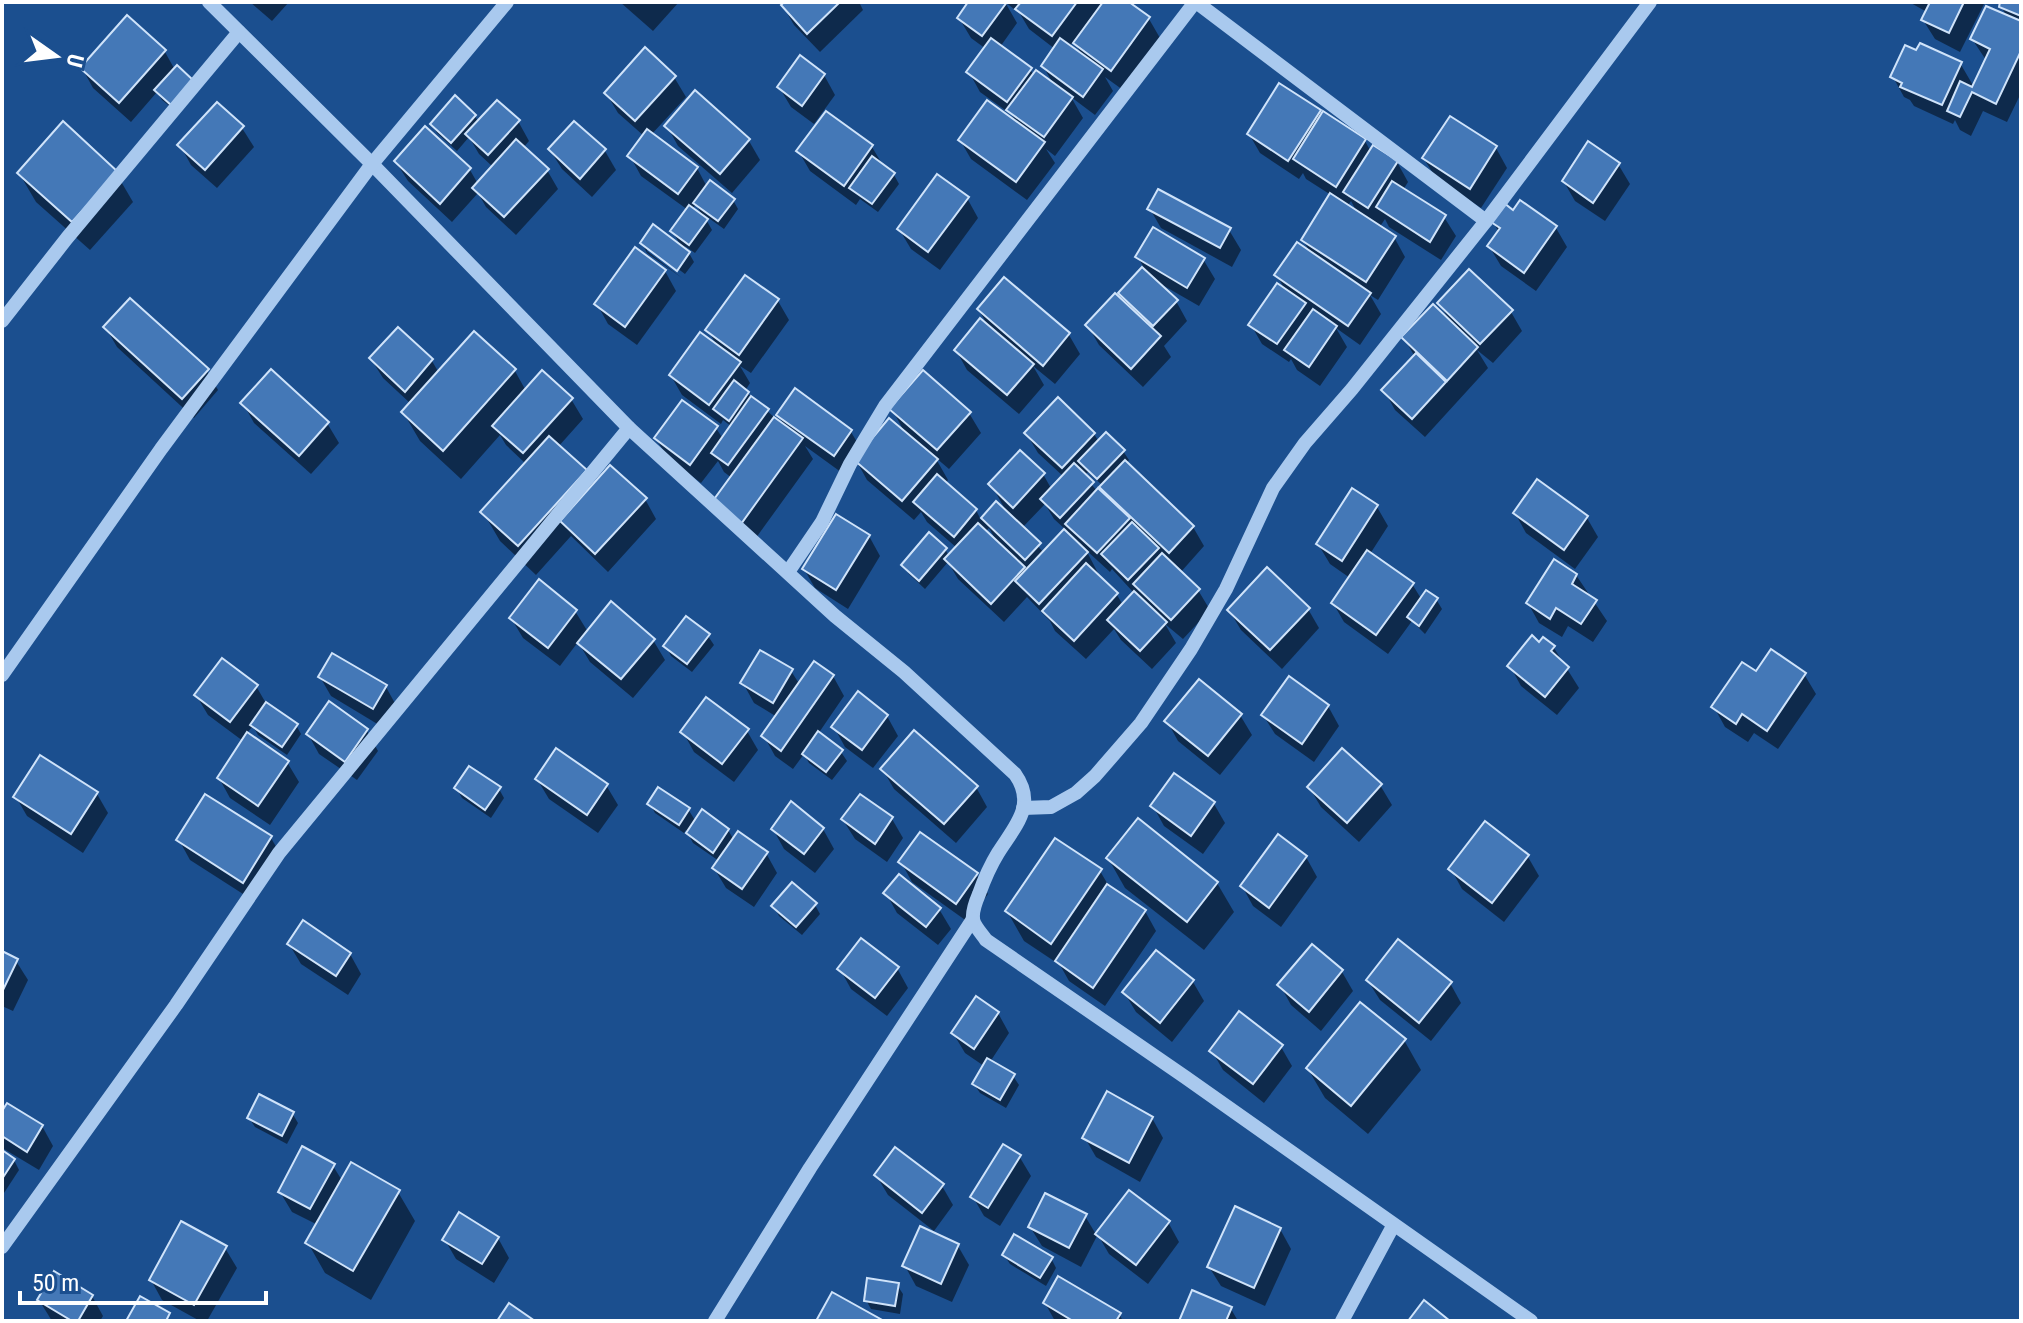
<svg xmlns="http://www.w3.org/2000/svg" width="2023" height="1323" font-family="'Roboto Condensed',sans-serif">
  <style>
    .shadow { fill: #0007; fill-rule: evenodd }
    .building { fill: #4478b7; stroke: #cfe3fa; stroke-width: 2 }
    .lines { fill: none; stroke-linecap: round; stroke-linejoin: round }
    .minor { stroke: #a9c9ee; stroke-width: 14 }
  </style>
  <rect width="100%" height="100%" fill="#1b4f8f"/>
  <g class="shadow">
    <polygon points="250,2 289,2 272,21"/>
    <polygon points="620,2 679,2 653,31"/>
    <polygon points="787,2 859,2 863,10 820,52 794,25 783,6"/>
    <path d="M971 2H1005L1017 23 1000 47 1030 69 1034 76 1055 87 1043 66 1055 49 1029 29 1016 7 1014 9 1005 2H1126L1149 19 1160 38 1123 90 1105 77 1113 91 1095 115 1071 97 1083 118 1055 156 1046 149 1055 163 1027 200 971 159 960 140 1017 124 1012 115 980 92 969 72 986 49 971 38 959 18ZM1074 41 1084 58 1069 47Z"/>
    <polygon points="1909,2 1985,2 1960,52 1935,39 1923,20 1927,12"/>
    <polygon points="2003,2 2021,2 2021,93 2007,122 1983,111 1971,136 1960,130 1955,120 1953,124 1914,106 1910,100 1904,97 1893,77 1960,63 1974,87 1986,60 1972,39 2007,17 2001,6"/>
    <polygon points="165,52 175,70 177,112 162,100 157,92 131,122 93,88 82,68"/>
    <polygon points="824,75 835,95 814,124 791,107 779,87"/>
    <path d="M674 77 686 97 651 135 697 168 707 187 733 200 738 209 724 229 703 214 712 230 695 253 685 246 694 262 685 274 647 246V251L682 278 647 253 642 243 682 248 673 232 688 210 641 176 630 156 644 136 618 113 606 93ZM696 204 704 219 692 210Z"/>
    <polygon points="695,93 749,141 760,160 732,193 678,146 667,126"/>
    <path d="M1319 111 1322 116 1365 141 1371 152 1397 162 1408 182 1403 190 1444 217 1456 236 1441 260 1389 227 1385 219 1379 228 1394 237 1405 257 1378 300 1370 295 1381 314 1360 345 1336 328 1347 347 1320 386 1297 370 1291 359 1289 362 1262 344 1251 325 1286 292 1277 275 1311 254 1303 240 1331 195 1306 179 1303 173 1299 179 1260 153 1249 134ZM1351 201 1358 214 1347 207Z"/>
    <polygon points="827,114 872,147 884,167 894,175 899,184 878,212 860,199 856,205 810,171 799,152"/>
    <polygon points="475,116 479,123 518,121 529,141 523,148 547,170 558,189 516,235 486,207 478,193 452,222 408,181 396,162 425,129 470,170 478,184 493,167 479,154 469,137 457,151 437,133 432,124"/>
    <polygon points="574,123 605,151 616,170 592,197 562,169 550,150"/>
    <polygon points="242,128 254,147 217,188 191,165 180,145"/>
    <polygon points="1496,148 1507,168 1481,208 1436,178 1424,159"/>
    <polygon points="1618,164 1630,184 1605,221 1575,201 1564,182"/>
    <polygon points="19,173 116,173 133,202 90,250 36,202"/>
    <polygon points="967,198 978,218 940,270 911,249 899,229"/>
    <polygon points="1150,209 1229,230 1241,250 1232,267 1161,228"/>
    <polygon points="1493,222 1556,228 1567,247 1536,291 1501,266 1489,246 1499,232"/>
    <polygon points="1138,257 1203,259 1215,279 1199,306 1159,283 1176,301 1187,321 1164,346 1171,357 1143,387 1099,345 1088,326 1128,306 1120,293 1144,268"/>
    <polygon points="665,271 676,291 637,345 608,324 597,304"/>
    <path d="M746 278 778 301 789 320 751 373 740 366 750 383 745 391 786 428 778 415 795 391 851 432 863 452 905 433 892 409 969 413 981 433 949 469 935 457 948 480 945 484 976 510 981 520 996 504 1006 511 991 484 1043 474 1052 490 1064 477 1038 453 1026 433 1094 434 1099 442 1123 451 1129 460 1126 463 1193 527 1204 546 1180 573 1198 590 1210 610 1183 639 1165 624 1176 643 1152 669 1121 640 1114 629 1086 659 1055 631 1050 621 1027 597 1004 622 958 579 948 562 925 589 909 574 903 565 945 549 949 556 957 548 927 522 921 512 914 520 867 480 856 460 845 475 805 446 813 459 753 542 726 522 732 478 724 472 718 461 701 483 668 458 656 439 716 428 723 439 732 427 723 420 721 424 682 395 671 376 718 348 708 330ZM1088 472 1103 486 1098 492 1084 476ZM1045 504 1054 519 1066 530 1044 553 1022 528ZM989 528 997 542 985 532ZM1086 550 1110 572 1112 569 1134 593 1123 605 1117 595 1096 575 1098 573Z"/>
    <polygon points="1440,304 1511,312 1522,331 1493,363 1477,350 1488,368 1425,437 1395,410 1384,390 1415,357 1404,338 1450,322"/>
    <polygon points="979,310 1069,335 1080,354 1055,384 1033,366 1044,385 1019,414 967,370 956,350 989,328"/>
    <polygon points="106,328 207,371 218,390 194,418 117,347"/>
    <polygon points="398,330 432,361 439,373 474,334 515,371 526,391 571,399 583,419 558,447 585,472 594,486 645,499 656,519 608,572 571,536 536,575 500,541 483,512 526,464 506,445 500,435 461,479 420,441 403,412 411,404 383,378 371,359"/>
    <polygon points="243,403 327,423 339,443 311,474 254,423"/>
    <polygon points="1538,482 1587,518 1598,537 1575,569 1526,533 1515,513"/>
    <polygon points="1352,490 1377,507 1388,526 1370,554 1412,584 1422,600 1436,599 1442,609 1425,634 1412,621 1388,654 1344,622 1333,603 1350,578 1330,564 1318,544"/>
    <polygon points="869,536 880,556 848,609 815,588 804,569"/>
    <polygon points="1576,575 1607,621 1593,642 1568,626 1562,637 1539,623 1528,603"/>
    <polygon points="1308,609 1319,628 1282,669 1241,630 1229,610"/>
    <polygon points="575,611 588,632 653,640 665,660 633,698 590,662 578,642 560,666 523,638 511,618"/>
    <polygon points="708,636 714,645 692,672 671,656 666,646"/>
    <polygon points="1543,639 1554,648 1579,688 1557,715 1521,686 1510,666"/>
    <polygon points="791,671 800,685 833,676 844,696 818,734 841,752 847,761 832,780 809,763 804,754 793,769 775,756 764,736 777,717 754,703 743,683"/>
    <polygon points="1756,674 1804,674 1816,694 1778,749 1754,733 1748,742 1725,727 1714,707"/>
    <polygon points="320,677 386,687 397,707 384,728 331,696"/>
    <polygon points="256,686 267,705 296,725 301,734 287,755 258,735 253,726 246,734 287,762 299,782 270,825 230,798 219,778 243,741 208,715 196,695"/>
    <polygon points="1328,706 1339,726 1314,762 1275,734 1263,715"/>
    <polygon points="1240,715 1252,735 1220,775 1178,741 1167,721"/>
    <polygon points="887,716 898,736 873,768 845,747 834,727"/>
    <polygon points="367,731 378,751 357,780 319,754 308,734"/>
    <polygon points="747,731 758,750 734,782 694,752 683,732"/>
    <polygon points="883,770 976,787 987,807 956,843 894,789"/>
    <polygon points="1175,775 1214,804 1225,823 1203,854 1164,826 1153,806"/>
    <polygon points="537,779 606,785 618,805 598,833 549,799"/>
    <polygon points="1380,785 1392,805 1359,842 1321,807 1309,787"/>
    <polygon points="457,789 499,789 504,798 491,818 462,798"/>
    <polygon points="97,794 108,813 83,853 27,816 16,797"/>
    <polygon points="650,804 688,809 696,822 728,830 734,840 766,853 777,873 754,907 726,888 714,868 719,861 693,843 686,830 684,833 655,813"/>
    <polygon points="892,819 903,838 887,862 855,839 843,820"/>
    <polygon points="773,829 823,829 834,849 815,873 784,849"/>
    <polygon points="271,838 282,857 254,901 190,860 179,840"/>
    <polygon points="1306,857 1317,877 1281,927 1253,906 1242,886"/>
    <polygon points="1528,857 1539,876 1504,922 1462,889 1451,869"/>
    <polygon points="1108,858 1217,883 1234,912 1204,950 1125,888"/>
    <polygon points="901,862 976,874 988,894 968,922 912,882"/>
    <polygon points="1100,871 1110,888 1145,911 1156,931 1105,1006 1069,981 1060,965 1024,941 1007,911"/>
    <polygon points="886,893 939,909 951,929 938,945 897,913"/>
    <polygon points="815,905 820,914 802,935 779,916 774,906"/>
    <polygon points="289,944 350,954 361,974 348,995 301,964"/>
    <polygon points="1312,946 1342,972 1353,991 1321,1031 1291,1005 1280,985"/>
    <polygon points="2,953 16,961 28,980 13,1011 2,1006"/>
    <polygon points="897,968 908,988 887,1016 851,989 840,969"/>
    <polygon points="1368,981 1450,983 1461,1003 1431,1041 1380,1000"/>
    <polygon points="1193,982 1204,1001 1172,1042 1136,1012 1124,992"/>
    <polygon points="998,1013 1009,1033 990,1062 1013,1076 1019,1085 1006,1108 980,1093 974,1084 984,1066 965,1053 953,1033"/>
    <polygon points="1404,1040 1421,1070 1368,1134 1325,1098 1308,1069"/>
    <polygon points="1281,1047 1292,1066 1264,1103 1223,1070 1212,1051"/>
    <polygon points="292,1113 298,1123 287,1144 255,1127 249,1118"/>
    <polygon points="2,1115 42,1126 53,1146 39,1170 4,1149"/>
    <polygon points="1152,1118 1163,1138 1140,1182 1096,1157 1085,1138"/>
    <polygon points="2,1153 14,1160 19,1170 4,1193"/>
    <polygon points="1019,1156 1031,1176 1000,1226 984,1216 973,1197"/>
    <polygon points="333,1166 343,1182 398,1192 415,1221 371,1300 325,1273 308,1243 318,1225 292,1212 280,1192"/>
    <polygon points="876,1175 942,1186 953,1205 934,1231 888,1195"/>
    <polygon points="1085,1216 1097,1236 1081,1267 1042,1246 1030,1227"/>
    <polygon points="1168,1222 1179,1242 1148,1284 1109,1254 1098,1235"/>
    <polygon points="1280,1229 1291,1249 1265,1306 1221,1286 1209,1267"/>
    <polygon points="498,1238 509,1258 494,1283 456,1259 445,1240"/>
    <polygon points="958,1246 969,1265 952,1302 916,1286 905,1266"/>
    <polygon points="225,1248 237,1268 207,1321 200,1321 162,1300 151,1280"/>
    <polygon points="1004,1255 1051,1258 1056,1268 1046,1286 1010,1264"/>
    <polygon points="897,1285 903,1294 900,1314 871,1309 866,1300"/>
    <polygon points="92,1296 103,1316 100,1321 52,1321 39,1300"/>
    <polygon points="1045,1303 1119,1314 1123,1321 1055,1321"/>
    <polygon points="1231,1309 1238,1321 1181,1321"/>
  </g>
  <g class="building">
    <polygon points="784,2 840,2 807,34 781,5"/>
    <polygon points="968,2 1007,2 982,36 957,18"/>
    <polygon points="1021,2 1077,2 1052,36 1015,9"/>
    <polygon points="1103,2 1129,2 1150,17 1111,71 1073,43"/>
    <polygon points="1930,2 1964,2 1949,33 1921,20"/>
    <polygon points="2000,2 2021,2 2021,16 1999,7"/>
    <polygon points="1986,6 2021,21 2021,51 1996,104 1972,92 1960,117 1947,111 1960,81 1972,87 1990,49 1970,39"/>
    <polygon points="127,15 166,50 119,103 80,68"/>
    <polygon points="991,38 1032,68 1007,102 966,72"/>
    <polygon points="1060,38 1103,69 1083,97 1041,66"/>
    <polygon points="1920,43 1962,62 1942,105 1900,87 1902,83 1890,77 1905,45 1916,50"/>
    <polygon points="645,47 676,76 635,121 604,93"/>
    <polygon points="800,55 825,74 802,106 777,87"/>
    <polygon points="177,65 193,80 171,105 154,90"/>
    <polygon points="1036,70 1073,97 1044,137 1006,110"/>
    <polygon points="1279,83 1321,110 1288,161 1247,134"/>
    <polygon points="695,90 750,139 720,174 664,126"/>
    <polygon points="455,95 476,115 451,143 430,124"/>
    <polygon points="497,100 520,120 488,155 465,134"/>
    <polygon points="987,100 1045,142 1016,182 958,140"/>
    <polygon points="217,102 244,126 205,170 177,145"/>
    <polygon points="826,111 873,145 844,186 796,151"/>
    <polygon points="1323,111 1366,139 1336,187 1293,159"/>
    <polygon points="1450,116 1497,146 1470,189 1422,158"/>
    <polygon points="63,121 118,172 72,222 17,173"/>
    <polygon points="574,121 606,149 580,179 548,149"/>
    <polygon points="425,126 471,168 440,204 394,161"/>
    <polygon points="647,129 698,167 678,194 627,156"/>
    <polygon points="516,139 549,169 504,217 472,188"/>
    <polygon points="1588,141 1620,163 1593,203 1562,181"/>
    <polygon points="1373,145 1398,161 1368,208 1343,192"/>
    <polygon points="872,156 895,173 872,204 849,188"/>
    <polygon points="937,174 969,197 928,252 897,229"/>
    <polygon points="710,180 735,199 718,221 693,203"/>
    <polygon points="1392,181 1446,215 1430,242 1376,207"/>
    <polygon points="1158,189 1231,228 1220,248 1147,209"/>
    <polygon points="1330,193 1396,236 1366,282 1301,240"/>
    <polygon points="1520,200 1557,226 1524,273 1487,246 1500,228 1491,222 1504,203 1513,210"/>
    <polygon points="689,205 708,219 689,245 670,231"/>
    <polygon points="653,224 690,252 677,271 640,243"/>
    <polygon points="1153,227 1205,258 1187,288 1135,257"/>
    <polygon points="1297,242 1371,293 1348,326 1274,275"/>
    <polygon points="635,247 666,270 625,327 594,304"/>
    <polygon points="1142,267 1178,300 1153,326 1118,293"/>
    <polygon points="1469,269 1513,310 1480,344 1437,303"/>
    <polygon points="745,275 779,299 739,355 705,330"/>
    <polygon points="1004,277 1070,333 1043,366 977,309"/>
    <polygon points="1277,283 1306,303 1277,344 1248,325"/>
    <polygon points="1115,293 1161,336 1131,369 1085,325"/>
    <polygon points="130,298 209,369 182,399 103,327"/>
    <polygon points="1433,304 1478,347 1447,381 1401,337"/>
    <polygon points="1313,309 1337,326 1309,367 1284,350"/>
    <polygon points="980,318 1034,364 1007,395 954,350"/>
    <polygon points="398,327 433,359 405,392 369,358"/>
    <polygon points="474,331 516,369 443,451 401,412"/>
    <polygon points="700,332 741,362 709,405 669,375"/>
    <polygon points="1416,353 1446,382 1412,419 1381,390"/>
    <polygon points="271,369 329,422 299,456 240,403"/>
    <polygon points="542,370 573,398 523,453 492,426"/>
    <polygon points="923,370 971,412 937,450 889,409"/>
    <polygon points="734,380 749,392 729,421 713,409"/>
    <polygon points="795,388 852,430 834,456 776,415"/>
    <polygon points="751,396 769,409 728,465 711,453"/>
    <polygon points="1058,397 1095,433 1062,468 1024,433"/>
    <polygon points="682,400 718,426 690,465 654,438"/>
    <polygon points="774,417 803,438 741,524 712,502"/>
    <polygon points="889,418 938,459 902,501 854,460"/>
    <polygon points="1106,432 1125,450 1097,479 1078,461"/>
    <polygon points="549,436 587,470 518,546 480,512"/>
    <polygon points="1020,450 1045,473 1013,508 988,484"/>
    <polygon points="1125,460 1194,526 1169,553 1099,487"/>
    <polygon points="1074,463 1094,482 1060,518 1040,499"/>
    <polygon points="610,465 647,498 595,554 560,521"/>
    <polygon points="937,474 977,509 954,537 913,502"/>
    <polygon points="1537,479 1588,516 1564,550 1513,513"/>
    <polygon points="1098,488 1130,518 1097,553 1065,524"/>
    <polygon points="1352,488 1378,505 1342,561 1316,544"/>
    <polygon points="996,501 1041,543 1025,560 981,518"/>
    <polygon points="836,514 870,535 836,590 802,569"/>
    <polygon points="1132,522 1159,548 1128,580 1101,554"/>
    <polygon points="978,523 1025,567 991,604 944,559"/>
    <polygon points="1064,529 1088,552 1039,604 1015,581"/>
    <polygon points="929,532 947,548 919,581 901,565"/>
    <polygon points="1367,550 1414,583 1376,635 1331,603"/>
    <polygon points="1162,553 1200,589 1171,620 1133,584"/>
    <polygon points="1554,559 1577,574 1572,584 1597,600 1581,624 1556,608 1550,619 1526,603"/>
    <polygon points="1086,563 1118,593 1074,641 1042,611"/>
    <polygon points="1267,567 1310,608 1270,650 1227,610"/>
    <polygon points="539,579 577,610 548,648 509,618"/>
    <polygon points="1426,590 1438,598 1419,626 1407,617"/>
    <polygon points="1134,591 1167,622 1140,651 1107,620"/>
    <polygon points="611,601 655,639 621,679 577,643"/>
    <polygon points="686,616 710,634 687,664 663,646"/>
    <polygon points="1532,635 1539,642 1543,637 1555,646 1551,651 1569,667 1545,697 1507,666"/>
    <polygon points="1771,649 1806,673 1767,731 1742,714 1736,724 1711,707 1742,662 1756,671"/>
    <polygon points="760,650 793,669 773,703 740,683"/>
    <polygon points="332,653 387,685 373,709 318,677"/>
    <polygon points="222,658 258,685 230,722 194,695"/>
    <polygon points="814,661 834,675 781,751 761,736"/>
    <polygon points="1289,676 1329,705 1302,744 1261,715"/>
    <polygon points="1199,679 1242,714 1208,756 1164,721"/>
    <polygon points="858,691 888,715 862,750 831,727"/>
    <polygon points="706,697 749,729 722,764 680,732"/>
    <polygon points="329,701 368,729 345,762 306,734"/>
    <polygon points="266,702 298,724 282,747 250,725"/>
    <polygon points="914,730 978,786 944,824 880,769"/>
    <polygon points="818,731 843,750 826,772 802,754"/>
    <polygon points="247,732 289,761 258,806 217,778"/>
    <polygon points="556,748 608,784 587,815 535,779"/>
    <polygon points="1342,748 1382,784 1347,823 1307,787"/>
    <polygon points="40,755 98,792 71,834 13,797"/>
    <polygon points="469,766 501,787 485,810 454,788"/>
    <polygon points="1174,773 1215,802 1191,836 1150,806"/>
    <polygon points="658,787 690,808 679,825 647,804"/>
    <polygon points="205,794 272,836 243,883 176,840"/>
    <polygon points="860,794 893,817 875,844 841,819"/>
    <polygon points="791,801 824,828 804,854 771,829"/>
    <polygon points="702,809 729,829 713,853 686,833"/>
    <polygon points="1138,818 1218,882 1187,922 1106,858"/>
    <polygon points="1485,821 1529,855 1492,903 1448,869"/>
    <polygon points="738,831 768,852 742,889 712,868"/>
    <polygon points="920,832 978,873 956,904 898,862"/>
    <polygon points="1278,834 1307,856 1269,908 1240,886"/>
    <polygon points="1055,838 1102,869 1051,944 1005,911"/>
    <polygon points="899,874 941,908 926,927 883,893"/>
    <polygon points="792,882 817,903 796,927 771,906"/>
    <polygon points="1107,884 1146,910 1093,988 1055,961"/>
    <polygon points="303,920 351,953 336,976 287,944"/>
    <polygon points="861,938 899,967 875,998 837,969"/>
    <polygon points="1398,939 1452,982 1419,1023 1366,980"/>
    <polygon points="1312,944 1343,970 1309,1012 1277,985"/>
    <polygon points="1156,950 1194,980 1160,1023 1122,992"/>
    <polygon points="2,951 18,959 2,992"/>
    <polygon points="976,996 999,1012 974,1049 951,1033"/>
    <polygon points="1360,1002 1406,1039 1351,1106 1306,1068"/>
    <polygon points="1239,1011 1283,1045 1253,1084 1209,1051"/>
    <polygon points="987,1058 1015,1074 1000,1100 972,1084"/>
    <polygon points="1107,1091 1153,1117 1129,1163 1082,1138"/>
    <polygon points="259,1094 294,1112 282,1136 247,1118"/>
    <polygon points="7,1103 43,1125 27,1152 2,1136 2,1111"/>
    <polygon points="1003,1144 1021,1155 988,1208 970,1197"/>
    <polygon points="302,1146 335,1164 310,1209 278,1192"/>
    <polygon points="895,1147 944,1184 922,1213 874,1175"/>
    <polygon points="2,1150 15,1159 2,1179"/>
    <polygon points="351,1162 400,1190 353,1271 305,1243"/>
    <polygon points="1129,1190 1170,1221 1136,1265 1095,1234"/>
    <polygon points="1045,1193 1087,1214 1069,1248 1028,1227"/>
    <polygon points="1235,1206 1281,1228 1254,1288 1207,1267"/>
    <polygon points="459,1212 499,1237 482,1264 442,1240"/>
    <polygon points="181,1221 227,1246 194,1305 149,1280"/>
    <polygon points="920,1226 959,1244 941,1284 902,1266"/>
    <polygon points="1014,1234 1053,1257 1040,1278 1002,1255"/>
    <polygon points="54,1271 93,1295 78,1321 72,1321 37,1300"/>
    <polygon points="1058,1276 1121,1313 1116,1321 1073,1321 1043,1303"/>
    <polygon points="867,1278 899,1283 895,1306 864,1301"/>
    <polygon points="1192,1290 1232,1307 1226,1321 1179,1321"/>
    <polygon points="832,1292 884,1321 816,1321"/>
    <polygon points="140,1296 170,1313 166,1321 126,1321"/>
    <polygon points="1424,1300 1450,1321 1408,1321"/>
    <polygon points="509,1303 535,1321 497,1321"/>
  </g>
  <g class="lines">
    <g class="minor">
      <path d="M209 2 372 164 629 428 835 616 904 672 1015 774C1037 805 1015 826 998 853 990 866 984 880 979 894 976 901 972 911 973 919 974 926 982 934 986 940L1185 1077 1531 1321"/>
      <polyline points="1196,2 1486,221"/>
      <polyline points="2,321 67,238 239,32"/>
      <polyline points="788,572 822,522 850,464 885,406 1195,2"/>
      <polyline points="2,675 161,449 372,164 507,2"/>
      <polyline points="1023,808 1051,807 1076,793 1095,776 1141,723 1191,649 1226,589 1273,488 1305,443 1352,389 1486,221 1650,2"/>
      <polyline points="2,1247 176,1005 279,853 629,428"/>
      <polyline points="715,1321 810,1168 973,919"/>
      <polyline points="1342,1321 1393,1226"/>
    </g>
  </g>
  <rect width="2023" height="1323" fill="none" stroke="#ffffff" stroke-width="8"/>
  <g transform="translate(56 56) rotate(104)" stroke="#1b4f8f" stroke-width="6" paint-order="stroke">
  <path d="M0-6L14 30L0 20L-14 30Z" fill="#ffffff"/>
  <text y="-12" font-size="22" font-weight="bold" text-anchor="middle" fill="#ffffff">U</text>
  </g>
  <path d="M20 1291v12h246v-12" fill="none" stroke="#ffffff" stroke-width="4"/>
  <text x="32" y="1291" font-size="24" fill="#ffffff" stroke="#1b4f8f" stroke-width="6" paint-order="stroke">50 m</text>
</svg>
